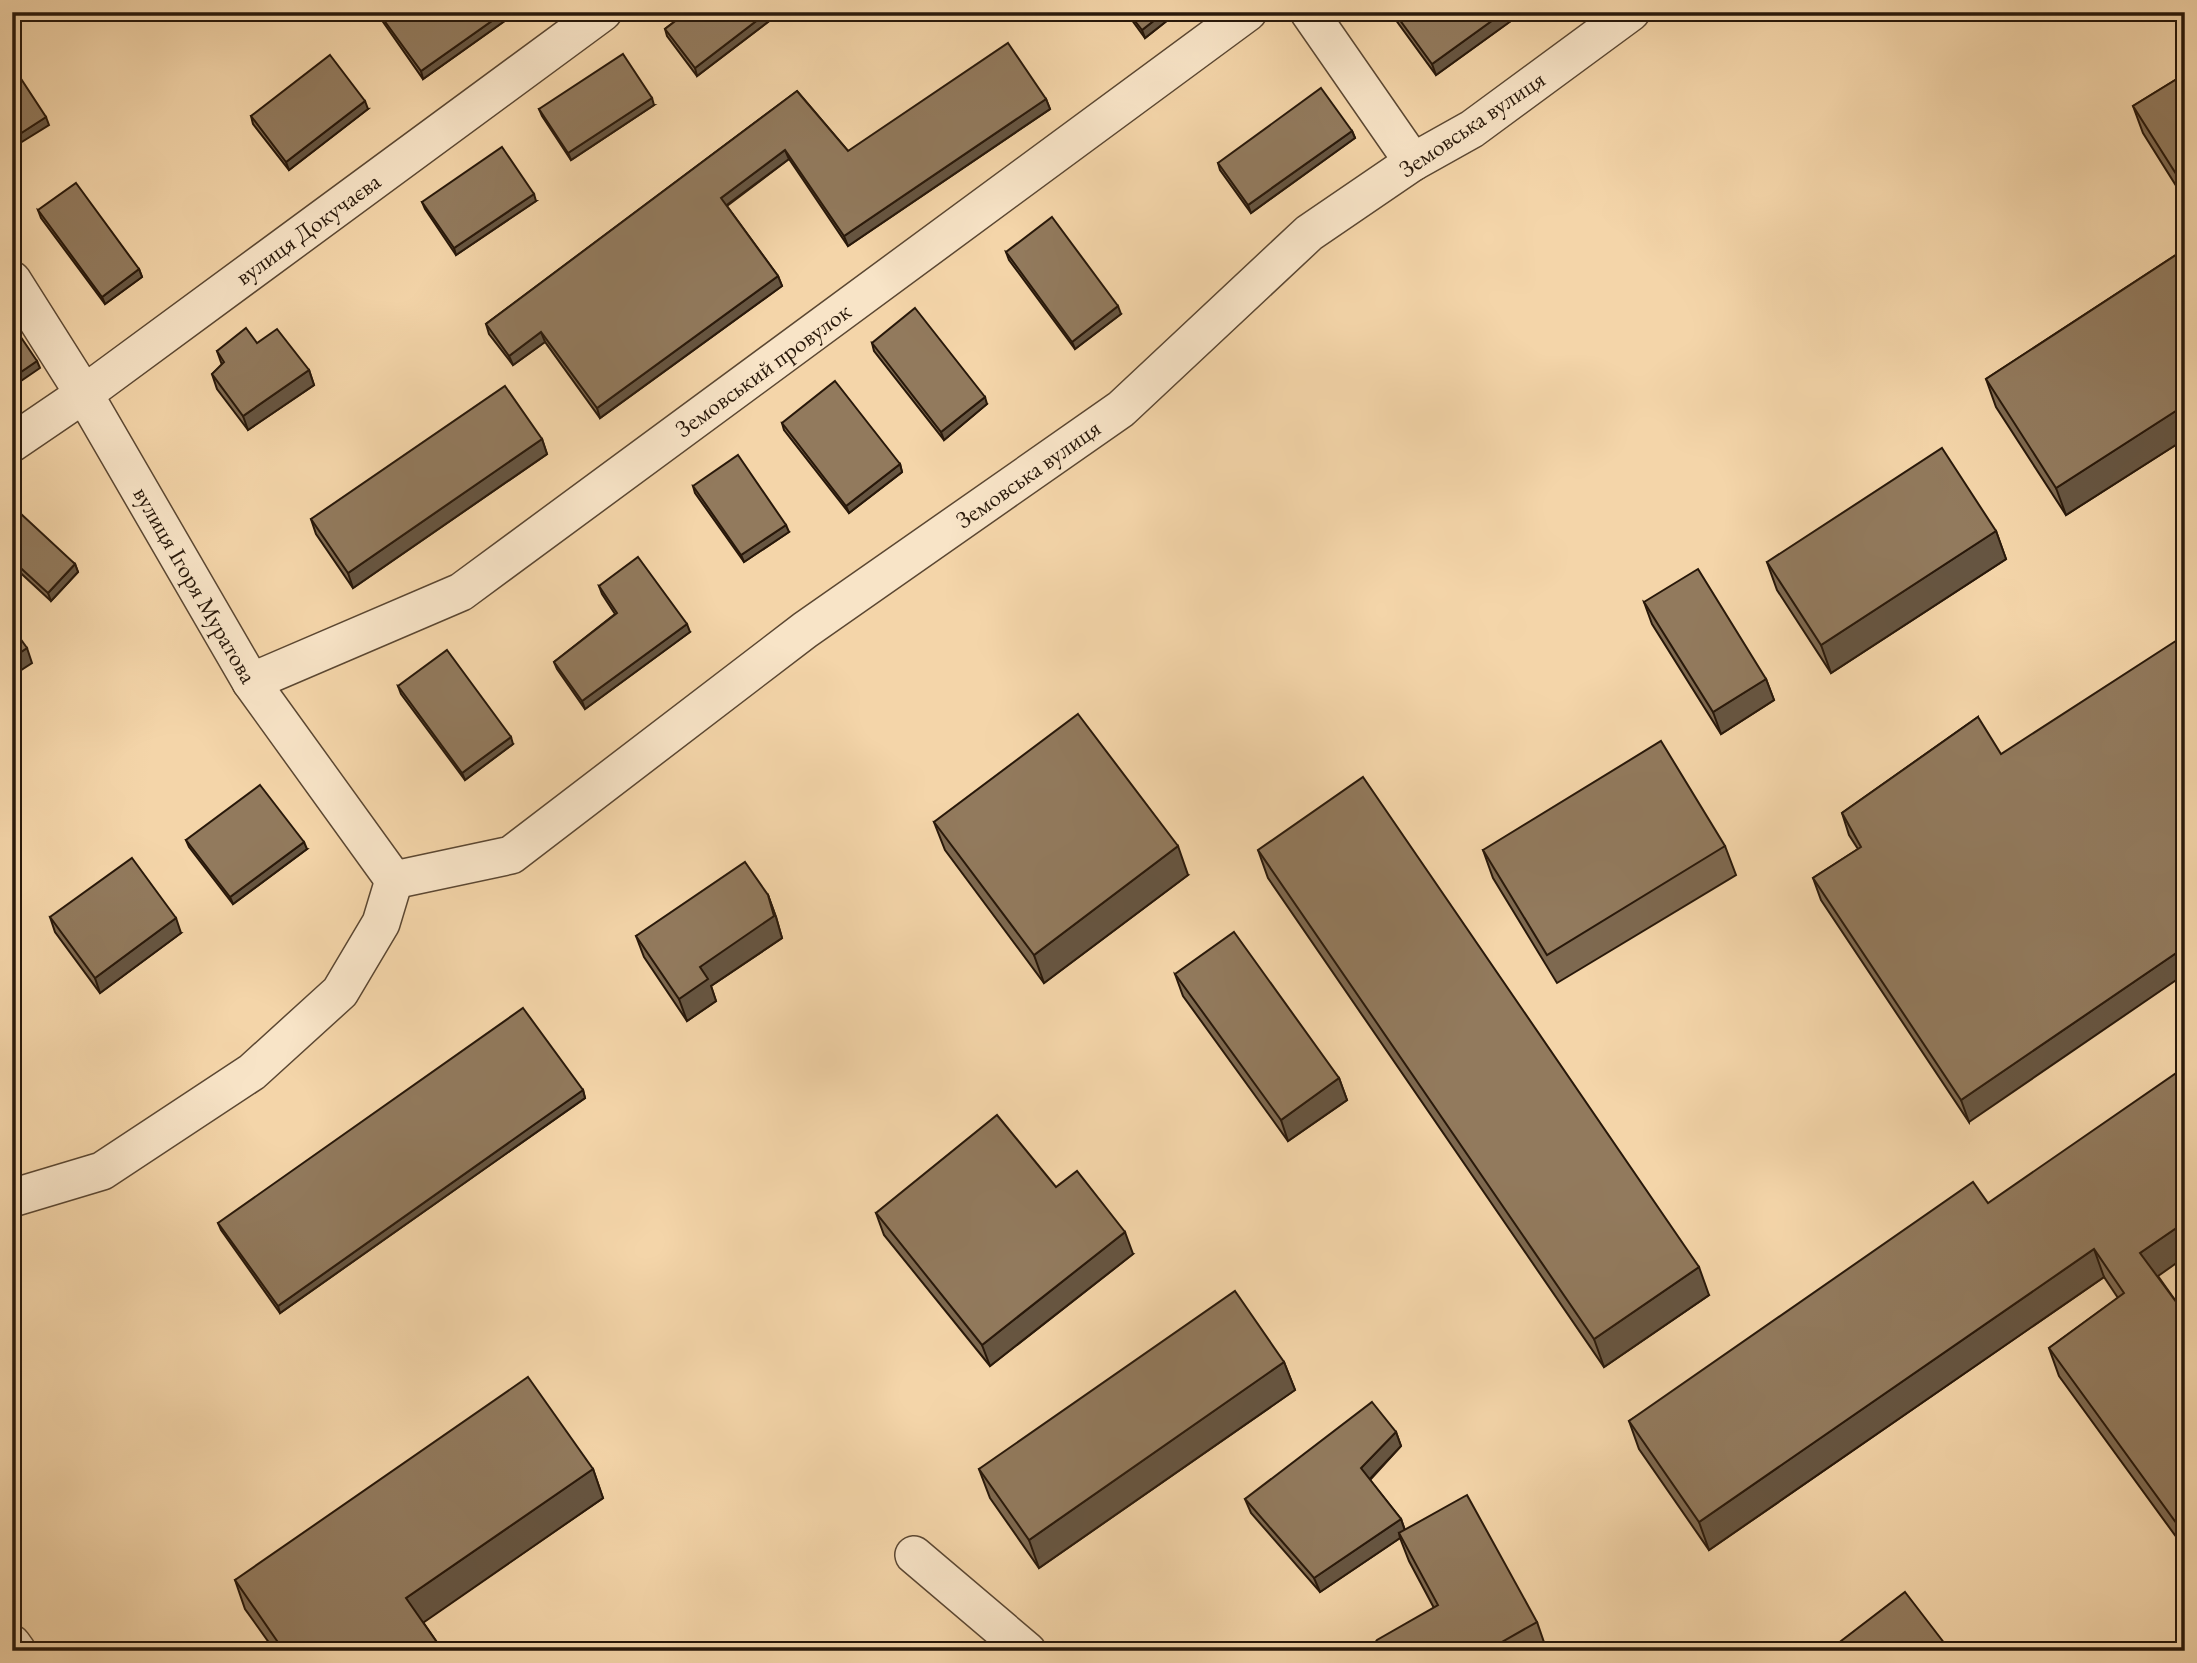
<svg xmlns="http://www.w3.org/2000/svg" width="2197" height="1663" font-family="'EB Garamond',serif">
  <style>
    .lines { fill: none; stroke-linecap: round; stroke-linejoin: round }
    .minor-casing { stroke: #5b4732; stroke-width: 40 }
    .minor { stroke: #f8e4c7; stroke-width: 37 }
    .wall { fill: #7e6950; stroke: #28180a; stroke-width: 2 }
    .shaded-wall { fill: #665541; stroke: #28180a; stroke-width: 2 }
    .building { fill: #927a5d; stroke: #28180a; stroke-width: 2 }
    .labels { text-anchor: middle; stroke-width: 5; stroke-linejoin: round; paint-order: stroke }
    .street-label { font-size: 24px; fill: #28180a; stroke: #f8e4c7 }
  </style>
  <rect width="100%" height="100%" fill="#f4d5a9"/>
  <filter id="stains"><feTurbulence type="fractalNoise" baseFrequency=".00286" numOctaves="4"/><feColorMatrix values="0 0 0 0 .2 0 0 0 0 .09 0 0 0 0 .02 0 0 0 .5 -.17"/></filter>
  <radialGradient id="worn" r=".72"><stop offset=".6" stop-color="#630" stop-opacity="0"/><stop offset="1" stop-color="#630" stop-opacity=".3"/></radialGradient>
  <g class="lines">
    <g class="minor-casing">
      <g id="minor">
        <polyline points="1309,12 1413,162"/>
        <polyline points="12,280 84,394 251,682 394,880"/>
        <polyline points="12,443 84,394 603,12"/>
        <polyline points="251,682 461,592 1248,12"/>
        <polyline points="394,880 511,855 805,630 1121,409 1309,233 1413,162 1472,129 1631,12"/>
        <polyline points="12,1198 102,1171 252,1072 340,992 381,923 394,880"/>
        <polyline points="914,1555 1027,1651"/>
        <polyline points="12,1644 17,1651"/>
      </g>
    </g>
    <use href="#minor" class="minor"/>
  </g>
  <g class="wall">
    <polygon points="378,12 506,20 423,79 381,19"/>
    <polygon points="687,12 781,12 697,76 667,36 665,29"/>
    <polygon points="1126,12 1178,12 1145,38"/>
    <polygon points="1390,12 1521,12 1522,13 1436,75"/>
    <polygon points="2185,74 2185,200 2143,133 2133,106"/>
    <polygon points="797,91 848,151 1046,99 1050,109 848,246 789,159 727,206 778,276 782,286 600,418 545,342 513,365 489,334 486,324"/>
    <polygon points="654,105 571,160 542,116 539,109"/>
    <polygon points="368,109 289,170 253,124 251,116"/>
    <polygon points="1352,131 1355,138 1251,213 1220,170 1218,163"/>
    <polygon points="536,201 456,255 425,209 422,202"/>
    <polygon points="38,210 139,269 142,277 105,304 41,218"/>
    <polygon points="2185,249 2185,439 2066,515 1996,407 1986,379"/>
    <polygon points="1006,252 1121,314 1075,349 1009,260"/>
    <polygon points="257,343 309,370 314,385 248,430 217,389 212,374 222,365 217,351"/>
    <polygon points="872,343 987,404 944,440 874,351"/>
    <polygon points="782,423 900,464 902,472 849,513 784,430"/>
    <polygon points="542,439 547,454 353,588 316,534 311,519"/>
    <polygon points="693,486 789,532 744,562 695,493"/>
    <polygon points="12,521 75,564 78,572 51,601 12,565"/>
    <polygon points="1996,531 2006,559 1831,673 1777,590 1767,562"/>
    <polygon points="599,586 690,632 585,709 557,669 554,662 615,614 602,594"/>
    <polygon points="1644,602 1766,679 1774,700 1721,734 1652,624"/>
    <polygon points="398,686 513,744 465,780 401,694"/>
    <polygon points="1978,717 1969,1122 1821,900 1813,878 1858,849 1849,835 1842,813"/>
    <polygon points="934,822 1188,875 1044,983 945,850"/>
    <polygon points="186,840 307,849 233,904 189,847"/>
    <polygon points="1725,846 1736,875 1557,983 1493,878 1483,850"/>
    <polygon points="1258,850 1709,1295 1604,1367 1268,878"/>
    <polygon points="768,895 776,917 782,938 711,986 716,1001 687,1021 644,957 636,936"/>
    <polygon points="50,917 181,933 100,993 55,932"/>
    <polygon points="1175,974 1339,1078 1347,1100 1288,1141 1183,996"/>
    <polygon points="583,1090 585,1098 280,1313 221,1230 218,1223"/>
    <polygon points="1988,1203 2158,1276 2185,1314 2185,1549 2059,1376 2049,1348 2118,1298 2104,1277 1709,1550 1639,1449 1629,1421"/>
    <polygon points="876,1213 1133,1254 990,1366 884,1235"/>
    <polygon points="1284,1362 1295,1390 1039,1568 990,1498 979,1469"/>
    <polygon points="1396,1432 1401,1446 1370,1480 1401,1519 1405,1530 1537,1622 1547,1651 1369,1651 1434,1608 1409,1561 1400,1538 1320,1592 1251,1513 1245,1499"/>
    <polygon points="593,1469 603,1498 423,1622 443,1651 275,1651 245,1609 235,1580"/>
  </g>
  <g class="shaded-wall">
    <polygon points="768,12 781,12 697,76 695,68"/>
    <polygon points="1165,12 1178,12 1145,38 1142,30"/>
    <polygon points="1504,12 1521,12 1522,13 1436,75 1432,64"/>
    <polygon points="503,13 506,20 423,79 421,71"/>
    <polygon points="652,98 654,105 571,160 568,153"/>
    <polygon points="1046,99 1050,109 848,246 844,236"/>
    <polygon points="365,101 368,109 289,170 286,162"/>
    <polygon points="46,117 49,125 12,148 12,139"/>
    <polygon points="1352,131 1355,138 1251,213 1248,205"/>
    <polygon points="785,150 789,159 724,207 721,198"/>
    <polygon points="534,194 536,201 456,255 454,248"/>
    <polygon points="139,269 142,277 105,304 102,297"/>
    <polygon points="778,276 782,286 600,418 597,408"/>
    <polygon points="1118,306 1121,314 1075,349 1072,342"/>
    <polygon points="541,332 545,342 513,365 509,356"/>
    <polygon points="37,361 40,368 12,387 12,378"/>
    <polygon points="309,370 314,385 248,430 243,416"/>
    <polygon points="985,397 987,404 944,440 941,432"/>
    <polygon points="2185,405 2185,439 2066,515 2056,488"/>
    <polygon points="542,439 547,454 353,588 348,573"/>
    <polygon points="900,464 902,472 849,513 846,506"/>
    <polygon points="786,525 789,532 744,562 741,555"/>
    <polygon points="1996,531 2006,559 1831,673 1821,645"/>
    <polygon points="75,564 78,572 51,601 48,593"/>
    <polygon points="687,624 690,632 585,709 582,701"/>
    <polygon points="27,648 32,663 12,676 12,658"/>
    <polygon points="1766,679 1774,700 1721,734 1713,712"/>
    <polygon points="511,737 513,744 465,780 462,773"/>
    <polygon points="304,842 307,849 233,904 230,897"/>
    <polygon points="1178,846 1188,875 1044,983 1034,955"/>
    <polygon points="768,895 776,917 782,938 711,986 716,1001 687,1021 679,999 700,967"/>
    <polygon points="176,918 181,933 100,993 95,978"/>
    <polygon points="2185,947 2185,974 1969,1122 1961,1100"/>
    <polygon points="1339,1078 1347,1100 1288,1141 1281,1120"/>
    <polygon points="583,1090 585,1098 280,1313 278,1306"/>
    <polygon points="2185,1222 2185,1257 2151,1281 2140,1253"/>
    <polygon points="1125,1232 1133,1254 990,1366 982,1345"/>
    <polygon points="2094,1249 2104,1277 1709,1550 1699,1522"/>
    <polygon points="1699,1267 1709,1295 1604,1367 1594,1339"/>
    <polygon points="1284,1362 1295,1390 1039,1568 1029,1540"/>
    <polygon points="1396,1432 1401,1446 1366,1483 1361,1468"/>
    <polygon points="593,1469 603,1498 417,1627 406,1598"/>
    <polygon points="1401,1519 1406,1534 1399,1533 1400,1538 1320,1592 1314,1578"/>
    <polygon points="1945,1644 1948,1651 1936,1651"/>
  </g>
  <g class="building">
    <polygon points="378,12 502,12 503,13 421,71"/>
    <polygon points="687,12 768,12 695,68 665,29"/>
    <polygon points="1128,12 1165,12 1142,30"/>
    <polygon points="1394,12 1504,12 1432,64"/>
    <polygon points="1008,43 1046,99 844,236 785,150 721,198 778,276 597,408 541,332 509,356 486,324 797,91 848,151"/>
    <polygon points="623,54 652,98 568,153 539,109"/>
    <polygon points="330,55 365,101 286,162 251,116"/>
    <polygon points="12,65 46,117 12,139"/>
    <polygon points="2185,74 2185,188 2133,106"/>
    <polygon points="1321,88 1352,131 1248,205 1218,163"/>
    <polygon points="502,147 534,194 454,248 422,202"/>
    <polygon points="76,183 139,269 102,297 38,210"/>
    <polygon points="1052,217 1118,306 1072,342 1006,252"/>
    <polygon points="2185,249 2185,405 2056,488 1986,379"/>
    <polygon points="915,308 985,397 941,432 872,343"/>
    <polygon points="12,324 37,361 12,378"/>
    <polygon points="246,328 257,343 277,329 309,370 243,416 212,374 224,362 217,351"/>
    <polygon points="835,381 900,464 846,506 782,423"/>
    <polygon points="505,386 542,439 348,573 311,519"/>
    <polygon points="1942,448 1996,531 1821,645 1767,562"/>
    <polygon points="738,455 786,525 741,555 693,486"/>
    <polygon points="20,513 75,564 48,593 12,560 12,521"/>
    <polygon points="638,557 687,624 582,701 554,662 617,613 599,586"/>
    <polygon points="1698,569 1766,679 1713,712 1644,602"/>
    <polygon points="12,627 27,648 12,658"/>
    <polygon points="2185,635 2185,947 1961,1100 1813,878 1861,847 1842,813 1978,717 2001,754"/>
    <polygon points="447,650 511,737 462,773 398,686"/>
    <polygon points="1078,714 1178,846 1034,955 934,822"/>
    <polygon points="1661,741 1725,846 1547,955 1483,850"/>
    <polygon points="1363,777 1699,1267 1594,1339 1258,850"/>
    <polygon points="260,785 304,842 230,897 186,840"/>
    <polygon points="132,858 176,918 95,978 50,917"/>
    <polygon points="745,862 768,895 774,916 700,967 708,979 679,999 636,936"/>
    <polygon points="1234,932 1339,1078 1281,1120 1175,974"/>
    <polygon points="523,1008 583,1090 278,1306 218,1223"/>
    <polygon points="2185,1067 2185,1222 2140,1253 2185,1314 2185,1535 2049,1348 2124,1293 2094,1249 1699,1522 1629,1421 1973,1182 1988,1203"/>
    <polygon points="997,1115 1056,1187 1077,1171 1125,1232 982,1345 876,1213"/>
    <polygon points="1235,1291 1284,1362 1029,1540 979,1469"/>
    <polygon points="528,1377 593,1469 406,1598 443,1651 284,1651 235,1580"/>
    <polygon points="1372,1402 1396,1432 1361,1468 1401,1519 1314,1578 1245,1499"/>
    <polygon points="1467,1495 1537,1622 1486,1651 1369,1651 1377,1640 1438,1605 1399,1533"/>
    <polygon points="1905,1592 1945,1644 1936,1651 1828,1651"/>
  </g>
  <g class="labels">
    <g class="street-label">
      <text transform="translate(1472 124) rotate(-34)" y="8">Земовська вулиця</text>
      <text transform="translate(308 229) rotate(-36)" y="8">вулиця Докучаєва</text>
      <text transform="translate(763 370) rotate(-36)" y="8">Земовський провулок</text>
      <text transform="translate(1028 474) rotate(-35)" y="8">Земовська вулиця</text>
      <text transform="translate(195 585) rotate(60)" y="8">вулиця Ігоря Муратова</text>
    </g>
  </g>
  <rect width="2197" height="1663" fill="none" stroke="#f4d5a9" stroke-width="42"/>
  <rect x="14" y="14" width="2169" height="1635" fill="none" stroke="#28180a" stroke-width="3.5"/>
  <rect x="21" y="21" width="2155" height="1621" fill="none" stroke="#28180a" stroke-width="2"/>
  <rect width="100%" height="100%" filter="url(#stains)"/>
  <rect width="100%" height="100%" fill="url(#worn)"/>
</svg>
